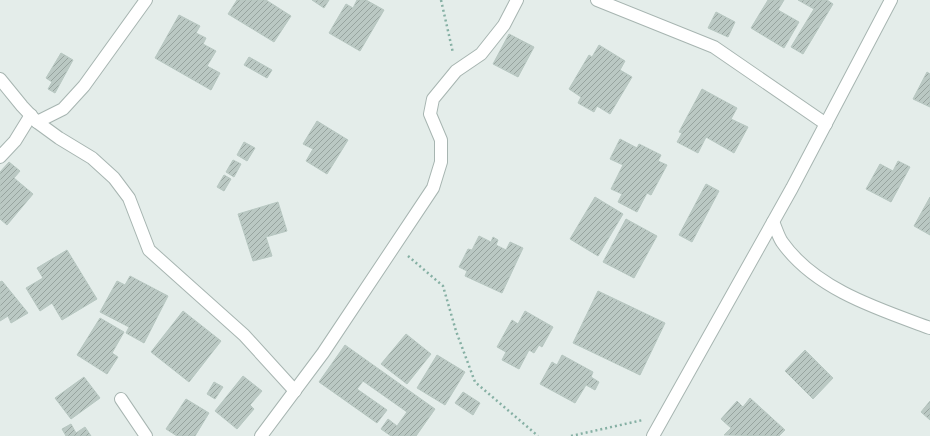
<svg xmlns="http://www.w3.org/2000/svg" width="930" height="436" font-family="Quicksand,sans-serif">
  <style>
    .building { fill: url(#building-hatch); stroke: #b7c7c1 }
    .lines { fill: none; stroke-linecap: round; stroke-linejoin: round }
    .street-casing { stroke: #a7b5b1; stroke-width: 14 }
    .path { stroke: #86b0a4; stroke-width: 2.5; stroke-dasharray: 2 3; stroke-linecap: butt }
    .street { stroke: #fff; stroke-width: 12 }
  </style>
  <defs>
    <pattern id="building-hatch" width="6" height="6" patternUnits="userSpaceOnUse"><rect width="6" height="6" fill="#bac8c3"/><path d="M-1 1l2-2M0 6l6-6M5 7l2-2" fill="none" stroke="#97a49f"/></pattern>
  </defs>
  <rect width="100%" height="100%" fill="#e4edea"/>
  <g class="building">
    <polygon points="237,0 266,0 291,16 274,42 228,14"/>
    <polygon points="312,0 329,0 324,8"/>
    <polygon points="357,0 366,0 384,10 360,51 329,33 346,4 353,8"/>
    <polygon points="768,0 784,0 778,10 799,22 784,48 751,28"/>
    <polygon points="798,0 827,0 833,4 803,54 791,47 814,9"/>
    <polygon points="716,12 735,22 728,37 708,28"/>
    <polygon points="179,15 200,26 196,33 206,38 203,44 216,51 207,66 220,73 211,90 155,58"/>
    <polygon points="509,34 534,47 518,77 493,64"/>
    <polygon points="599,45 625,61 620,70 632,77 610,114 597,106 594,112 578,103 581,97 569,89 589,55 592,57"/>
    <polygon points="61,53 73,60 55,93 48,89 52,82 46,78"/>
    <polygon points="249,57 272,70 267,78 244,65"/>
    <polygon points="927,72 930,74 930,107 913,99"/>
    <polygon points="702,89 737,108 731,119 748,127 734,153 706,137 698,153 677,142 682,133 679,132"/>
    <polygon points="317,121 348,140 327,174 306,161 313,149 303,144"/>
    <polygon points="620,139 637,148 639,144 661,155 658,161 667,165 651,195 647,193 637,212 618,202 622,194 611,189 623,165 610,159"/>
    <polygon points="244,142 255,148 247,161 237,155"/>
    <polygon points="233,160 241,164 234,177 226,172"/>
    <polygon points="898,161 910,167 891,202 866,189 880,164 893,171"/>
    <polygon points="9,162 20,171 14,178 33,194 7,225 0,219 0,172"/>
    <polygon points="224,175 231,179 224,191 217,187"/>
    <polygon points="706,184 719,191 692,242 679,235"/>
    <polygon points="595,197 623,214 598,256 570,239"/>
    <polygon points="930,197 930,235 914,226"/>
    <polygon points="278,202 287,231 266,237 272,256 253,261 238,214"/>
    <polygon points="626,219 657,236 634,278 603,262"/>
    <polygon points="479,236 491,242 493,237 498,240 496,245 506,250 510,242 523,248 502,293 465,276 467,271 459,267 468,249 472,250"/>
    <polygon points="67,250 97,299 62,320 52,303 40,311 26,288 43,278 37,268"/>
    <polygon points="130,276 168,296 144,343 126,333 129,327 100,312 117,281 125,285"/>
    <polygon points="2,281 28,313 11,323 8,316 0,321 0,282"/>
    <polygon points="598,291 665,323 640,375 573,343"/>
    <polygon points="183,311 221,341 189,382 151,352"/>
    <polygon points="525,311 553,327 542,347 539,345 534,353 529,350 519,369 502,360 506,352 497,347 512,320 518,324"/>
    <polygon points="100,318 124,332 112,353 118,357 107,374 77,355"/>
    <polygon points="406,334 431,354 407,384 381,364"/>
    <polygon points="345,345 435,409 416,436 391,436 381,429 388,419 397,426 407,412 363,381 357,389 387,410 377,423 319,382"/>
    <polygon points="805,350 833,378 813,399 785,371"/>
    <polygon points="437,355 465,372 445,405 417,388"/>
    <polygon points="562,355 593,372 591,377 599,382 595,390 586,385 575,403 540,384 552,362 557,365"/>
    <polygon points="243,376 262,391 250,405 254,409 237,429 215,411"/>
    <polygon points="84,377 100,398 71,419 55,398"/>
    <polygon points="214,382 223,387 215,399 207,394"/>
    <polygon points="463,392 480,403 473,415 455,403"/>
    <polygon points="750,398 785,430 779,436 724,435 731,428 721,419 737,401 743,407"/>
    <polygon points="186,399 209,413 195,436 177,436 166,429"/>
    <polygon points="930,401 930,420 921,412"/>
    <polygon points="71,424 76,433 85,427 91,436 66,436 62,429"/>
  </g>
  <g class="lines">
    <g class="street-casing">
      <g id="street">
        <polyline points="597,0 714,47 826,124"/>
        <polyline points="0,79 22,106 37,122 59,138 92,158 114,178 129,198 149,250 244,335 295,391"/>
        <polyline points="37,122 63,109 84,86 146,0"/>
        <polyline points="0,157 15,141 31,115"/>
        <path d="M773 222C776 228 778 236 782 242 815 289 878 309 930 328"/>
        <polyline points="121,399 146,436"/>
        <polyline points="261,436 323,353 433,188 441,162 441,140 430,114 433,99 456,71 481,54 504,25 517,0"/>
        <polyline points="653,436 792,188 891,0"/>
      </g>
    </g>
    <g class="path">
      <polyline points="441,0 453,53"/>
      <polyline points="408,256 443,286 456,331 475,382 538,436"/>
      <polyline points="571,436 643,420"/>
    </g>
    <use href="#street" class="street"/>
  </g>
</svg>
